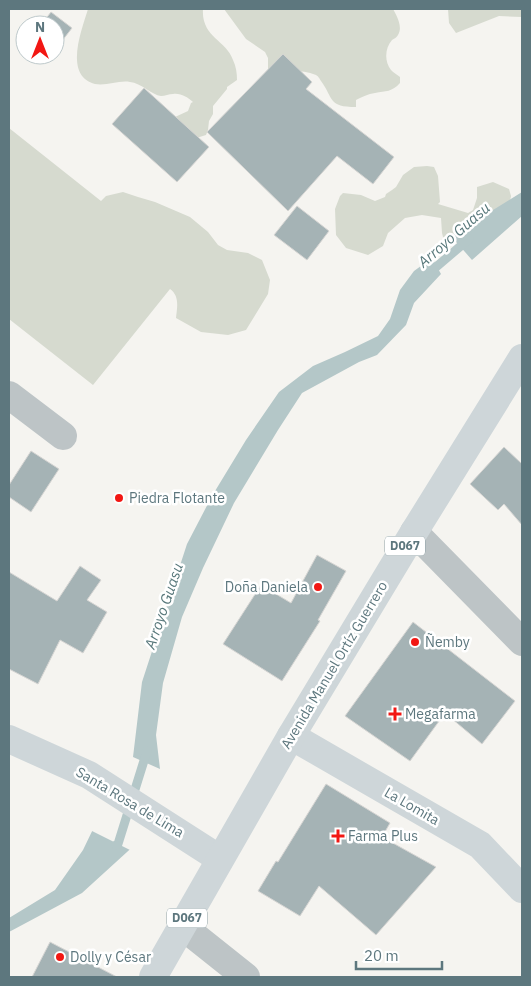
<svg xmlns="http://www.w3.org/2000/svg" width="531" height="986" font-family="'IBM Plex Sans',sans-serif">
  <style>
    .green { fill: #d6dacf }
    .water { fill: #b4c7c8 }
    .pier { fill: #f5f4f0 }
    .lines { fill: none; stroke-linecap: round; stroke-linejoin: round }
    .stream { stroke: #b4c7c8; stroke-width: 9 }
    .building { fill: #a5b3b5; stroke: #d6d5d3 }
    .street { stroke: #bdc4c6; stroke-width: 28 }
    .secondary { stroke: #ced6d9; stroke-width: 28 }
    .primary { stroke: #ced6d9; stroke-width: 28 }
    .poi-dot { fill: #f21713; stroke: #fff; stroke-width: 2 }
    .labels { text-anchor: middle; stroke-width: 5; stroke-linejoin: round; paint-order: stroke }
    .shield { fill: #fff; stroke: #8ea0a5; stroke-width: 1 }
    .shield-label { font-size: 12px; font-weight: bold; fill: #5d777e }
    .poi-label { font-size: 14px; fill: #5d777e; stroke: #fff; text-anchor: start }
    .street-label { font-size: 14px; fill: #5d777e; stroke: #fff }
    .water-label { font-size: 15px; font-style: italic; fill: #58787b; stroke: #fff }
  </style>
  <rect width="100%" height="100%" fill="#f5f4f0"/>
  <path class="green" d="M88,9H203C201,37 226,40 233,60C236,66 237,73 237,80L227,87V89L213,106V114L209,121L208,130L206,135L177,144L175,117L188,111L191,103L193,102C187,97 181,93 173,94C169,94 165,96 161,96C152,95 141,83 130,82C119,80 107,86 95,84C63,76 82,29 88,9Z
    M224,9H393C397,16 403,27 398,35C397,37 394,39 392,40C385,48 384,61 391,70C393,72 397,75 400,77V83C392,92 386,91 375,93C368,94 362,97 356,100V107C328,107 334,99 321,81C319,78 319,77 316,75C301,69 283,71 268,70V58L265,52L246,39Z
    M448,9H522V17L499,16L456,33L449,23Z
    M9,128L101,201L106,196L123,192L138,197L155,202L190,217L208,232L218,245L227,250L248,253L262,260L270,280L268,294L246,330L228,335L201,332L176,318C177,308 180,296 170,289L93,385L9,319Z
    M427,166L434,167L438,176L440,202L438,204L468,213L473,210L477,198V187L493,182L509,189L511,196L507,217L462,241L445,245L442,233L441,218L422,215L405,218L388,233L383,246L368,255L346,248L336,235L335,209L340,196L343,193L361,195L375,201L385,197L386,194L392,190L396,187L403,175L414,167Z"/>
  <path class="water" d="M522,192V216L472,260L451,236Z
    M432,258L441,274L414,303L406,325L377,355L359,362L302,393L278,430L234,503L203,568L182,617L163,683L156,735L160,769L133,757L142,682L187,544L212,496L246,440L279,392L313,366L345,352L378,336L390,319L400,290L414,271Z
    M96,823L138,842L82,893L9,932V918L55,890L83,850Z"/>
  <path class="pier" d="M95,821L139,840L140,843L132,851L90,830Z"/>
  <g class="lines">
    <path class="stream" d="M429,273L469,239
      M116,845L118,844L147,751"/>
  </g>
  <path class="building" d="M51,12L72,28L55,50V25H41Z
    M283,54L312,82L306,89L394,157L373,184L337,156L288,211L207,132Z
    M144,88L209,147L177,182L112,124Z
    M297,206L329,231L307,260L274,235Z
    M504,447L522,464V525L504,504L498,510L470,484Z
    M31,451L59,469L31,512L9,497V485Z
    M317,555L346,571L318,620L320,621L282,681L223,644L261,585L291,603Z
    M80,566L101,580L87,600L107,612L83,653L60,640L38,684L9,669V572L57,601Z
    M413,622L515,701L482,744L445,713L410,761L345,716Z
    M326,784L390,823L382,837L436,867L376,935L319,886L300,916L258,891L276,861L278,862Z
    M50,942L117,977H32Z"/>
  <g class="lines">
    <path class="street" d="M9,395L63,436
      M414,532L522,642
      M182,926L246,977"/>
    <path class="secondary" d="M291,736L480,845L522,889
      M9,739L89,775L220,859"/>
    <path class="primary" d="M153,977L291,736L414,532L522,358"/>
  </g>
  <g class="poi-dot">
    <circle cx="119" cy="498" r="5"/>
    <circle cx="318" cy="587" r="5"/>
    <circle cx="415" cy="642" r="5"/>
    <path d="M392.5 706.5h5v5h5v5h-5v5h-5v-5h-5v-5h5z"/>
    <path d="M335.5 828.5h5v5h5v5h-5v5h-5v-5h-5v-5h5z"/>
    <circle cx="60" cy="957" r="5"/>
  </g>
  <g class="labels">
    <g class="shield">
      <rect x="385" y="536.5" width="40" height="19" rx="4"/>
      <rect x="167" y="908.5" width="40" height="19" rx="4"/>
    </g>
    <g class="shield-label">
      <text x="405" y="550">D067</text>
      <text x="187" y="922">D067</text>
    </g>
    <g class="poi-label">
      <text x="129" y="503">Piedra Flotante</text>
      <text x="308" y="592" text-anchor="end">Doña Daniela</text>
      <text x="425" y="647">Ñemby</text>
      <text x="405" y="719">Megafarma</text>
      <text x="348" y="841">Farma Plus</text>
      <text x="70" y="962">Dolly y César</text>
    </g>
    <g class="street-label">
      <text transform="translate(334 665) rotate(-59)" y="5">Avenida Manuel Ortíz Guerrero</text>
      <text transform="translate(130 802) rotate(31)" y="5">Santa Rosa de Lima</text>
      <text transform="translate(412 806) rotate(30)" y="5">La Lomita</text>
    </g>
    <g class="water-label">
      <text transform="translate(454 235) rotate(-41)" y="5">Arroyo Guasu</text>
      <text transform="translate(164 606) rotate(-71)" y="5">Arroyo Guasu</text>
    </g>
  </g>
  <rect width="531" height="986" fill="none" stroke="#5d777e" stroke-width="20"/>
  <g transform="translate(40 40)"><circle r="24" fill="#ffffff" stroke="#bec9cb"/>
  <path d="M0-4L9 19L0 12L-9 19Z" fill="#f21713"/>
  <text y="-8" font-size="14" font-weight="bold" text-anchor="middle" fill="#5d777e">N</text>
  </g>
  <path d="M356 961v8h86v-8" fill="none" stroke="#5d777e" stroke-width="2.5"/>
  <text x="364" y="961" font-size="15" fill="#5d777e" stroke="#ffffff" stroke-width="4" paint-order="stroke">20 m</text>
</svg>
